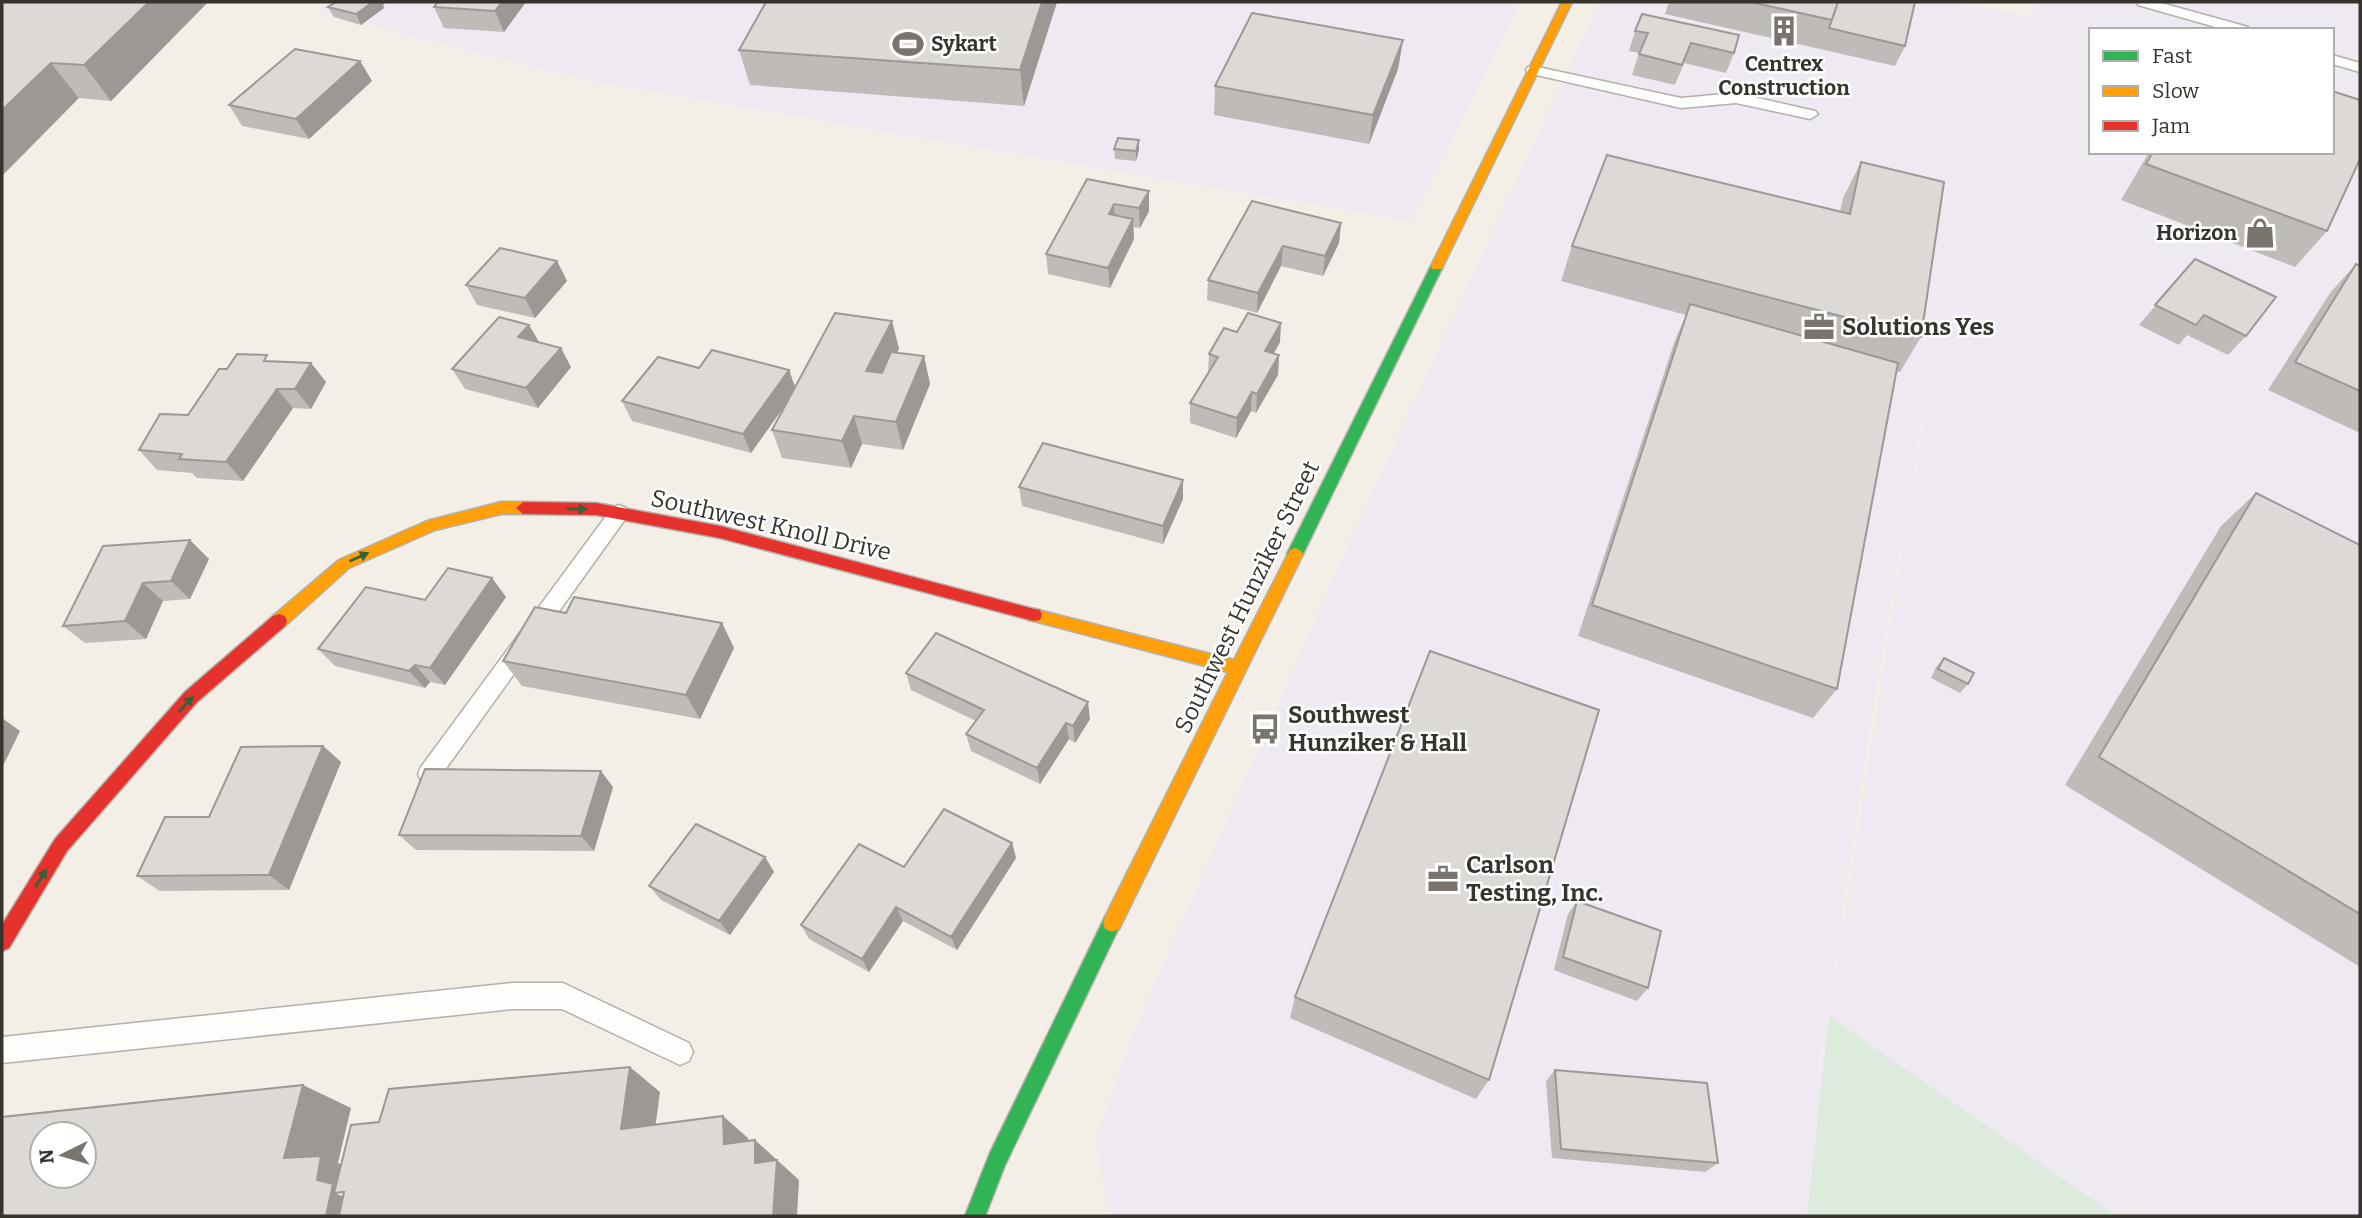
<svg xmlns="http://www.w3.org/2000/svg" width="2362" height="1218" font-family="Bitter,serif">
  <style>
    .industrial { fill: #efe9f1; fill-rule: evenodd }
    .green { fill: #dcebdb }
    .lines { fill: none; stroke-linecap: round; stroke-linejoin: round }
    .lane-casing { stroke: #b4b0a9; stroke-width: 3 }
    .fast-casing { stroke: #b4b0a9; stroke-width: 3 }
    .slow-casing { stroke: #b4b0a9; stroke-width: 3 }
    .jam-casing { stroke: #b4b0a9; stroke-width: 3 }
    .lane { fill: #fdfdfb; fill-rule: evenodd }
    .fast { fill: #30b455; fill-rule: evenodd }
    .slow { fill: #ff9f0a; fill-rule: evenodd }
    .jam { fill: #e5322d; fill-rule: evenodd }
    .wall { fill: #bebbb9 }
    .shaded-wall { fill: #9b9896 }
    .building { fill: #ddd9d7; stroke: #9b9896; stroke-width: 2; fill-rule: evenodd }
    .oneway { fill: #35613b }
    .labels { text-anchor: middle; stroke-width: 5; stroke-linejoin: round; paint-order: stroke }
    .far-poi-label { font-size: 21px; font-weight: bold; fill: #37342d; stroke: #fff; text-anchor: start }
    .poi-label { font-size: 24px; font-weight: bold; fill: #37342d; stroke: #fff; text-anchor: start }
    .street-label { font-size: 24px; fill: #37342d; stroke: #fff }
  </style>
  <rect width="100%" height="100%" fill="#f4efe6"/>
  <path class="industrial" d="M327,2H1521L1410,221L596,82L319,12Z
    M1599,2H1957L2034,18V5L2019,2H2360V1216H1108L1096,1138L1137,1025L1340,563ZM2091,30H2332V152H2091ZM1933,356L1804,1174L1866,751Z"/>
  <path class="green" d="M1829,1016L2116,1216H1807Z"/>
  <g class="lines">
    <g class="lane-casing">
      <path id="lane" d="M2136,2H2158L2248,27L2250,30H2226L2138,5Z
        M2332,55L2360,63V72L2332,64Z
        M1533,66L1681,98L1736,93L1815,111L1818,114L1810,119L1736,103L1681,108L1528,73L1526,70L1528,67Z
        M619,505L626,508L629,513L626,518L437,781L429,784L421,781L418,774L421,767L612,508Z
        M513,983H563L689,1043L693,1052L689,1061L680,1065L562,1009H513L2,1063V1037Z"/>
    </g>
    <g class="fast-casing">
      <path id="fast" d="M1437,262L1443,266L1303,554L1300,558H1290L1287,554L1431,266Z
        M1112,914L1119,917L1121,923L1005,1165L985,1216H965L990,1153L1105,917Z"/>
    </g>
    <g class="slow-casing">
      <path id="slow" d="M1562,2H1572L1443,266L1442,269H1432L1431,266Z
        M501,502H523L530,508L523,514H501L435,530L349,568L285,626H273L271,621L273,616L339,560L427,521Z
        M1295,548L1300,550L1303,554L1119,929L1112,932L1105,929L1103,923L1105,917L1228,672L1034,621L1028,620L1026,615L1028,610L1034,609L1234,660L1290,550Z"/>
    </g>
    <g class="jam-casing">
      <path id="jam" d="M523,502L596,503L720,526L1034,609L1040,610L1042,615L1040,620L1034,621L720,538L596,515L523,514L516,508Z
        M279,614L285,616L287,621L285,626L197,702L67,851L9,948L2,951V925L55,839L185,692L273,616Z"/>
    </g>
    <use href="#lane" class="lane"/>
    <use href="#fast" class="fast"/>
    <use href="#slow" class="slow"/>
    <use href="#jam" class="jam"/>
  </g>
  <path class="wall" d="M2,2H208L111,101L79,98Z
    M438,2H526L504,32L444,28L434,7Z
    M766,2H1057L1024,106L750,85L739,50Z
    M1669,2H1915L1905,46L1895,66L1665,14Z
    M383,5L384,8L361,25L334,17L328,7Z
    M1635,31L1734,53L1726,73L1684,63L1675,85L1632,75L1639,53L1629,51Z
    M1403,40L1398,69L1369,144L1214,115L1215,86Z
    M360,61L372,81L309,139L242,126L229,105Z
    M1139,140V150L1136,161L1115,159L1114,149Z
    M2149,152H2332L2327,231L2295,267L2121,200Z
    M1861,162L1921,337L1900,372L1896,371L1837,689L1813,718L1578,636L1675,340L1686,315L1561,281L1572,246L1840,212L1843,198Z
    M1087,179L1149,211L1140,228L1133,227L1134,239L1110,288L1048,274L1046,254Z
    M1252,201L1341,223L1339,243L1323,276L1281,266L1257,313L1207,300L1208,280Z
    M2195,259L2246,336L2228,355L2187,335L2179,345L2139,325Z
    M557,261L567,281L535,318L477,305L466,285Z
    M2356,264L2360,266V433L2268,390L2330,293Z
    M892,321L899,349L897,353L924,356L930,384L903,450L862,444L851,468L782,458L772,430L786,404L751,453L632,421L622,401L699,368L789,370L795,387Z
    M529,325L539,342L571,367L538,408L465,389L452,369Z
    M1237,332L1280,342L1274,353L1279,355L1278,375L1256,413L1251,411L1236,438L1190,423V403L1208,373L1209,354Z
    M271,361L311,363L326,382L311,409L293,408L243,481L197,478L192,473L157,470L139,450L188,415L227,369Z
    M1183,480V499L1163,544L1022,506L1019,487Z
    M2256,493L2360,545V967L2065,785L2221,526Z
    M103,546L209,559L190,599L163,601L146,639L85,643L63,626Z
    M492,578L506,597L445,685L430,682L425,688L335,666L318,649L425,600Z
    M566,613L722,623L734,648L700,719L522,686L503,661Z
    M1944,658L1968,684L1960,693L1931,678L1936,667Z
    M906,673L1090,719L1075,743L1069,739L1040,784L971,751L966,734L976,721L911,690Z
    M323,746L341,762L289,890L160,891L137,876L209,817Z
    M613,787L594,851L416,850L399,835Z
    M1012,843L1016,858L957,950L903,921L869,972L809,939L801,925L904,867Z
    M765,857L774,872L730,935L661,900L649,886Z
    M1577,901L1648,988L1637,1001L1554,970L1568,914Z
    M1295,997L1489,1080L1476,1099L1290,1018Z
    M1555,1070L1718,1163L1705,1172L1552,1158L1546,1081Z"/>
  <path class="shaded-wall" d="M149,2H208L111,101L84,65Z
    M373,2H387L383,5L384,8L361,25L356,14Z
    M502,2H526L504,32L495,11Z
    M1042,2H1057L1024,106L1020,70Z
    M1403,40L1398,69L1369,144L1373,115Z
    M360,61L372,81L309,139L296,119Z
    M51,63L79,98L2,176V110Z
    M1139,140V150L1136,161V151Z
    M1149,191V211L1140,228L1139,208Z
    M1114,204L1115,224L1109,214Z
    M1133,219L1134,239L1110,288L1108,268Z
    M1341,223L1339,243L1323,276L1325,256Z
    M1283,246L1281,266L1257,313L1258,293Z
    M557,261L567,281L535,318L525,298Z
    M892,321L899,349L874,399L866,371Z
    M1281,323L1280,342L1264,370L1265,351Z
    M529,325L540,344L518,337Z
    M561,348L571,367L538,408L526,388Z
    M1279,355L1278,375L1256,413L1257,394Z
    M924,356L930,384L903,450L896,422Z
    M311,363L326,382L311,409L295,389Z
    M789,370L796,390L751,453L743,434Z
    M277,389L293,408L243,481L226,462Z
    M1252,392L1251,411L1236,438L1237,418Z
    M854,416L862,444L851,468L842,441Z
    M1183,480V499L1163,544V526Z
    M190,540L209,559L190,599L171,581Z
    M492,578L506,597L445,685L430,668Z
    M143,583L163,601L146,639L125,621Z
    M722,623L734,648L700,719L686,695Z
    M415,665L430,682L425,688L409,671Z
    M1088,702L1090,719L1075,743L1073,726Z
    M2,718L20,731L2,768Z
    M1066,723L1069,739L1040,784L1037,768Z
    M323,746L341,762L289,890L269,875Z
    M601,771L613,787L594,851L581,836Z
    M1012,843L1016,858L957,950L951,937Z
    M765,857L774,872L730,935L719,921Z
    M896,907L903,921L869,972L862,959Z
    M630,1067L660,1092L652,1151L621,1129Z
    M303,1085L351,1108L338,1163L369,1176L344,1192L334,1193L379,1210L378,1216H326L317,1180L284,1158Z
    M723,1116L748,1138L749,1165L724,1144Z
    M755,1140L799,1180L797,1216H773L755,1163Z"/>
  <path class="building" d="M2,2H149L84,65L51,63L2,110Z
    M336,2H373L356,14L328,7Z
    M438,2H502L495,11L434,7Z
    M766,2H1042L1020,70L739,50Z
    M1750,2H1838L1832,20Z
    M1838,2H1915L1905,46L1829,28Z
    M1252,13L1403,40L1373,115L1215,86Z
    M1642,14L1739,35L1734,53L1691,43L1682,65L1639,54L1648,33L1635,31Z
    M295,49L360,61L296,119L229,105Z
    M2332,91L2360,100V159L2327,231L2146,164L2153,152H2332Z
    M1118,138L1139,140L1136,151L1114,149Z
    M1607,155L1850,214L1861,162L1944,182L1921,337L1572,246Z
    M1087,179L1149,191L1139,208L1114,204L1109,214L1133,219L1108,268L1046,254Z
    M1252,201L1341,223L1325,256L1283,246L1258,293L1208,280Z
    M500,248L557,261L525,298L466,285Z
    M2195,259L2276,297L2246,336L2204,315L2196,325L2155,305Z
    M2356,264L2360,266V391L2295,362Z
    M1690,304L1898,363L1837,689L1592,605Z
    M835,313L892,321L866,371L882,373L891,352L924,356L896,422L854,416L842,441L772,430Z
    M1248,313L1281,323L1265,351L1279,355L1257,394L1252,392L1237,418L1190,403L1218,357L1209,354L1224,328L1237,332Z
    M499,317L529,325L518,337L561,348L526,388L452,369Z
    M712,350L789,370L743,434L622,401L658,357L699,368Z
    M237,354L267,355L264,361L311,363L295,389H277L226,462L179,459L182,454L139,450L160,414L188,415L219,369H227Z
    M1043,443L1183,480L1163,526L1019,487Z
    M2256,493L2360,545V914L2099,757Z
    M190,540L171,581L143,583L125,621L63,626L103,546Z
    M448,568L492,578L430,668L415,665L409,671L318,649L366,587L425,600Z
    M574,597L722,623L686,695L503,661L535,607L566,613Z
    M936,633L1088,702L1073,726L1066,723L1037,768L966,734L984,710L906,673Z
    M1430,651L1599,710L1489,1080L1295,997Z
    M1944,658L1974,673L1968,684L1938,669Z
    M323,746L269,875L137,876L165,817H209L241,747Z
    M425,769L601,771L581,836L399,835Z
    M944,809L1012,843L951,937L896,907L862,959L801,925L859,844L904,867Z
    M696,824L765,857L719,921L649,886Z
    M1577,901L1661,931L1648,988L1563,957Z
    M630,1067L621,1129L723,1116L724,1144L755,1140V1163L777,1160L773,1216H339L344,1192L334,1193L351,1125L379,1122L389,1089Z
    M1555,1070L1707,1083L1718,1163L1561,1149Z
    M303,1085L284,1158L321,1156L317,1180L333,1184L326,1216H2V1117ZM42,1134H84V1176H42Z"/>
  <defs><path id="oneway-solid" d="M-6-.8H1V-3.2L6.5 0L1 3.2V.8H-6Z" transform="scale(1.75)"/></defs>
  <g class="oneway">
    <use href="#oneway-solid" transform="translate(577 509) rotate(1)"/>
    <use href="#oneway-solid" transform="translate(359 557) rotate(-24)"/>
    <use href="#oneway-solid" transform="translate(186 704) rotate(-47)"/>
    <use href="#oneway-solid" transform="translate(41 878) rotate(-59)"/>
  </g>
  <defs>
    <g id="building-bare" transform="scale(2.415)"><path d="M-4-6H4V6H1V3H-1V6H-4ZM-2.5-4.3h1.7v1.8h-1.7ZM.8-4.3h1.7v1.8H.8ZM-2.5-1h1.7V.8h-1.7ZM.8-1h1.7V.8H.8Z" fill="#79756e" stroke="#fff" stroke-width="2.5" paint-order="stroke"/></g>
    <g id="stadium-bare" transform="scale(2.415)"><path d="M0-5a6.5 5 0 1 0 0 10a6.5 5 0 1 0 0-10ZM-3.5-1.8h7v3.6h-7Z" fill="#79756e" stroke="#fff" stroke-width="2.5" paint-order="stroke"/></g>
    <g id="shop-bare" transform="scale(2.415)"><path d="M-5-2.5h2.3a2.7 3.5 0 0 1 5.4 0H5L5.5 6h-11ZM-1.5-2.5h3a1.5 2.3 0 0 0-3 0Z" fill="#79756e" stroke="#fff" stroke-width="2.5" paint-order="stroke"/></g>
    <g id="office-bare" transform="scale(2.415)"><path d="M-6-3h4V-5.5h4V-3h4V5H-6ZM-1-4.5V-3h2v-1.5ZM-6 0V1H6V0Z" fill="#79756e" stroke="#fff" stroke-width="2.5" paint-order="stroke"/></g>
    <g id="bus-bare" transform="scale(2.415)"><path d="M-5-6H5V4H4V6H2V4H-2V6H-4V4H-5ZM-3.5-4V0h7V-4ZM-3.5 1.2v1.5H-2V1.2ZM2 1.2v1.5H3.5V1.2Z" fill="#79756e" stroke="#fff" stroke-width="2.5" paint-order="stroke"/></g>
  </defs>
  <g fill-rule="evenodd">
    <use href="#building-bare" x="1784" y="31"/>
    <use href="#stadium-bare" x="908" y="44"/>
    <use href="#shop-bare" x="2260" y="233"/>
    <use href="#office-bare" x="1819" y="327"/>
    <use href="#bus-bare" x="1265" y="729"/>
    <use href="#office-bare" x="1443" y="879"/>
  </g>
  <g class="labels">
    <g class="far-poi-label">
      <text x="931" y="51">Sykart</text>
      <text x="1784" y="71" text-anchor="middle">Centrex<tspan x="1784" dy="24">Construction</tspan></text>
      <text x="2237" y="240" text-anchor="end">Horizon</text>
    </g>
    <g class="poi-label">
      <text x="1842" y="335">Solutions Yes</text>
      <text x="1288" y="723">Southwest<tspan x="1288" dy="28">Hunziker &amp; Hall</tspan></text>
      <text x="1466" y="873">Carlson<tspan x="1466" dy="28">Testing, Inc.</tspan></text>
    </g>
    <g class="street-label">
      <text transform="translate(771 525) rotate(13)" y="8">Southwest Knoll Drive</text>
      <text transform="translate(1247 597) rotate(-64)" y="8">Southwest Hunziker Street</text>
    </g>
  </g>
  <rect width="2362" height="1218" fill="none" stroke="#37342d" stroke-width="7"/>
  <rect x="2089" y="28" width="245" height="126" fill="#ffffff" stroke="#afaeab" stroke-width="2"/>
  <rect x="2103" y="51" width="35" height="10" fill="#30b455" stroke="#afaeab" stroke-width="2"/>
  <text x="2152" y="63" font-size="21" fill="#37342d">Fast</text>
  <rect x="2103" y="86" width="35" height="10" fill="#ff9f0a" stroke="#afaeab" stroke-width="2"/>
  <text x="2152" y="98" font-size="21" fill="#37342d">Slow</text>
  <rect x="2103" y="121" width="35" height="10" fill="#e5322d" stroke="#afaeab" stroke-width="2"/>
  <text x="2152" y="133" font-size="21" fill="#37342d">Jam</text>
  <g transform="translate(63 1155) rotate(265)"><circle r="33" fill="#ffffff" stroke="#afaeab" stroke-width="2"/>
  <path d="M0-5L12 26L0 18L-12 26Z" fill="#79756e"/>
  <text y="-10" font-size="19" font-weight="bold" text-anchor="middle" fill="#37342d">N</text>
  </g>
</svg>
